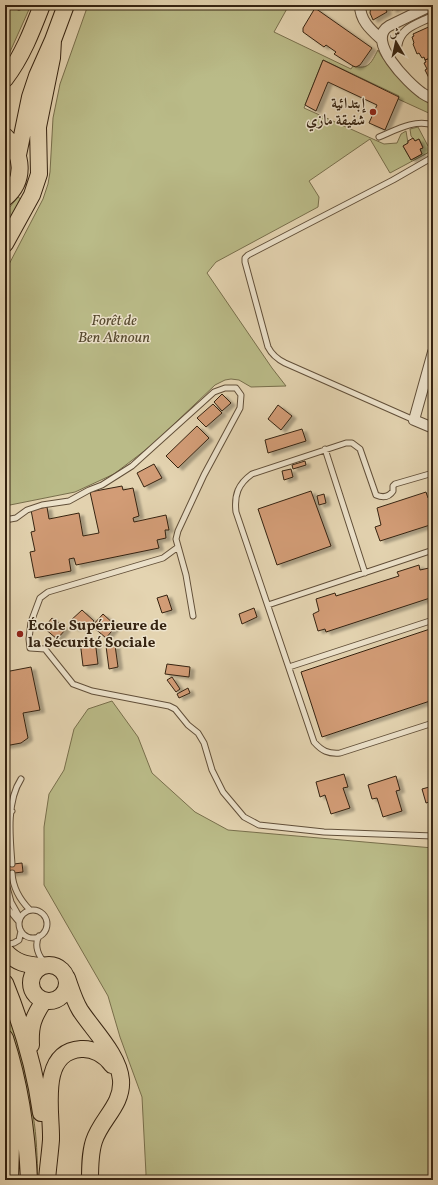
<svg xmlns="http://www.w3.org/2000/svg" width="438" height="1185" font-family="Vollkorn,Amiri,serif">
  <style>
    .green { fill: #babb88; stroke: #786f4c }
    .building { fill: #d29c76; stroke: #352311; filter: url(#shadow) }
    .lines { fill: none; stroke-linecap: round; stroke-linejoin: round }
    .service-casing { stroke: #614f39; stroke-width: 7 }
    .pedestrian-casing { stroke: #614f39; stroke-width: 9 }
    .minor-casing { stroke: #614f39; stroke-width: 12 }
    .trunk-casing { stroke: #352311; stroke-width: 18 }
    .service { stroke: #ede3cc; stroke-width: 5 }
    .pedestrian { stroke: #ede3cc; stroke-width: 7 }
    .minor { stroke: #ede3cc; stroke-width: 10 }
    .trunk { stroke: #e4d4b1; stroke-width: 16 }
    .poi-dot { fill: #8f2418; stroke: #ede3cc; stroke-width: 1.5 }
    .labels { text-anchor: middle; stroke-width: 3; stroke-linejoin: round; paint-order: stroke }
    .poi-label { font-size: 15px; font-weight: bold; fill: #352311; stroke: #ede3cc; text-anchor: end }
    .park-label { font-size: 15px; font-style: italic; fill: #56492f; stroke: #ede3cc }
  </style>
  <defs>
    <filter id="shadow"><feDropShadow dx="4.5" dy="2.5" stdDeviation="1" flood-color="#0004"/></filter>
  </defs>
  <rect width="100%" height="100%" fill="#e4d4b1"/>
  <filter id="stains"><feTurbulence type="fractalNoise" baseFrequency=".005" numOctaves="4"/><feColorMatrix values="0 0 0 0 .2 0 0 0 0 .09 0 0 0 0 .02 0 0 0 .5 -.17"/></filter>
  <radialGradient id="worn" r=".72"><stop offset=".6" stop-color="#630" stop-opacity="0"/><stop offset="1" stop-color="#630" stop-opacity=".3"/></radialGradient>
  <path class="green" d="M5,5H31L5,63Z
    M88,5H289L274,32L351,69L353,66C369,70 371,63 378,50C386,68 416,92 433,103V115L398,99L399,96L323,60L304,108L384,144L397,143L401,134L406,131L408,143L403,146L411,160L422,154L420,149L423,147L419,139L415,141L411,136L410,129L418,127L428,146L433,144V150L390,173L370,139L309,181L319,197L318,207L216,262L207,273L272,368L286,386L251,387L239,380L231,379L225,380L215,385L152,445L114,474L75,492L5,506V272L43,199L48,184L50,172L53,118L60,84Z
    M5,153C9,163 9,171 5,180Z
    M18,197L22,200L5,228V213Z
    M112,701L138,737L152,773L195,812L228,830L433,848V1180H145L146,1174L142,1097L120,1037L108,996L44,885V827L49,794L64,770L74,729L88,709Z
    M5,1005C18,1040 28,1078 33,1115C37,1137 37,1158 38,1180H35L10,1033L5,1018Z"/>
  <path class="building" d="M371,5H397L398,7L392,10L391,5L385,8L387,12L373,20L370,13Z
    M315,8L372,48L360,65L356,67L353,66L334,54L336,52L326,45L324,47L303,32V28Z
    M433,25V57L425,60L424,57L422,58L419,53L417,54L413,44L414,43L412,37L414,36L413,34Z
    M433,57V83L431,79L430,80L425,70L427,69L424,63L426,62L425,60Z
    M323,60L399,97L385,130L369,123L377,105L328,82L316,111L305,105Z
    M413,138L415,141L419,139L423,148L420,149L422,154L411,160L403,146L408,143V141Z
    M222,394L231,403L222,411L214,402Z
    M213,404L222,413L206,427L197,418Z
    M278,405L292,416L281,430L268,419Z
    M197,426L209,438L178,468L166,456Z
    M302,429L306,441L268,453L265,440Z
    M305,461L306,465L293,469L292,465Z
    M154,464L162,478L144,487L137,473Z
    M291,469L293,477L284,480L282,471Z
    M122,486L123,490L133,488L139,516L133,518L134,522L166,515L169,530H165L166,538L157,540L159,548L76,565L74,558L69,559L71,571L35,578L30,552L35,551L31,532L35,531L31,510L47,507L49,519L79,513L83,536L99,533L90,492Z
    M311,491L331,546L277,565L258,509Z
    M426,492L428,498L433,496V534L430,525L380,541L375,527L381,525L377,508Z
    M324,494L326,503L319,505L317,496Z
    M419,565L420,570L429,568L432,574H433V597L326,632L325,629L318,631L313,614L319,611L316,599L335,593L336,596L399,576L397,572Z
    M167,595L172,610L162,613L157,598Z
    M254,608L257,617L242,624L239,614Z
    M82,610L94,621L84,631L79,625L75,629L69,622Z
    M103,614L116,626L106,638L92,626Z
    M52,618L66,629L57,639L44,628Z
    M433,628V700L322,737L301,672Z
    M95,640L98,664L83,666L80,641Z
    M115,645L118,667L109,669L106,646Z
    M167,664L190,667L189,677L165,674Z
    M31,667L40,710L23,713L28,738L21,743L5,746V672Z
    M172,677L180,689L176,692L167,680Z
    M188,688L190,693L179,698L177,694Z
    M344,774L348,787L343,788L350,808L331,814L325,795L320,797L316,782Z
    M396,776L400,790L396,791L402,811L383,817L377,798L372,799L368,785Z
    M433,786V806L432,801L426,803L422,789Z
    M22,863L23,872L5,874V865Z"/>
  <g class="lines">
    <g class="service-casing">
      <path id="service" d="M19,7L20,5
        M379,137C396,130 414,119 433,125
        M414,420L285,363C277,359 272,355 268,347L245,262V258L248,255L393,180L433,157
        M325,449L365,573
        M433,473L395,484L393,486V491C389,497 383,498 376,495L360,449L352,443H346L252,474C238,484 234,495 236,512L314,742C322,751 328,754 340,753L433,723
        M5,520L16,518L27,510L42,505L69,501L89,490L102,485L132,466L214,392L225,388H236L241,395L240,408L204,475L178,531L176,539L186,575L193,616
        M178,547L163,558L48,592L40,598L31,622L29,639L30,648L45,649L73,684L92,691L169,706L175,709L188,725L198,733L204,743L212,770L223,792L244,817L259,825L324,832L433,836
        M268,605L433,550
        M289,667L433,620
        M5,813L12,811
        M12,864C10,838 6,802 21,779
        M12,873C13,888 20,900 30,910
        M5,880L11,902L20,918
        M5,905L19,922
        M19 924a14 14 0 1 1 28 0a14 14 0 1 1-28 0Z
        M39,936C34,945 38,957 46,963
        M5,945L14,943L19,940L21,931"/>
    </g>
    <g class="pedestrian-casing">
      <path id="pedestrian" d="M398,45C401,27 418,24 433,16"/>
    </g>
    <g class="minor-casing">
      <path id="minor" d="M360,5C360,21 371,30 382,40
        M432,5L389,26C365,40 408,83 422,93C425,95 429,97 433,99
        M433,352L414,420L433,428"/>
    </g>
    <g class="trunk-casing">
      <path id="trunk" d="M5,79C22,57 32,31 42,5
        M5,136C23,154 26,180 5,198
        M18,155L30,97L37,76L53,40L66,5
        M5,244L32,195L39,174L38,127L52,58L53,40
        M5,951C16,963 26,965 42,966
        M31 983a18 18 0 1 1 36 0a18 18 0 1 1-36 0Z
        M67,978C71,989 74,1000 80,1010C93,1030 119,1055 121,1080C123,1105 101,1119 94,1141C90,1153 90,1167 90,1180
        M5,983C22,1025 35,1068 41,1113
        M5,1038C20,1084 27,1132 29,1180
        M31,1045C30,1026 33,1017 44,1001
        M5,1092L11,1146L10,1180
        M47,1180C48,1167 50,1153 51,1140C52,1113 38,1052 81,1049C93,1048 105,1055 112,1065"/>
    </g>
    <use href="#service" class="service"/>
    <use href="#pedestrian" class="pedestrian"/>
    <use href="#minor" class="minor"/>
    <use href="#trunk" class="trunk"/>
  </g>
  <g class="poi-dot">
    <circle cx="373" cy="112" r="4"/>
    <circle cx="20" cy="634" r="4"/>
  </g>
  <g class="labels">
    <g class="poi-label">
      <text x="365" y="108">إبتدائية<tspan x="365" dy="17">شفيقة مازي</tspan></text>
      <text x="28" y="630" text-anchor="start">École Supérieure de<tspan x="28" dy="17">la Sécurité Sociale</tspan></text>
    </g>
    <g class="park-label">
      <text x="114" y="325">Forêt de<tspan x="114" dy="17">Ben Aknoun</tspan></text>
    </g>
  </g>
  <rect width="438" height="1185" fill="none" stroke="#e4d4b1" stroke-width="20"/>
  <rect x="6" y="6" width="426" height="1173" fill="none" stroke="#352311" stroke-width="2"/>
  <rect x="10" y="10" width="418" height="1165" fill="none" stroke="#352311"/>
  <g transform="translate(396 42) rotate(351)" stroke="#ede3cc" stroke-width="3" paint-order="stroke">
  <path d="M0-3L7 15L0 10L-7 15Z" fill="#352311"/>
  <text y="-6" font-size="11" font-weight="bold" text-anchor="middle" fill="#352311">ش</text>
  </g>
  <rect width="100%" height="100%" filter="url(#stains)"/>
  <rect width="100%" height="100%" fill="url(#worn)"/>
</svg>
